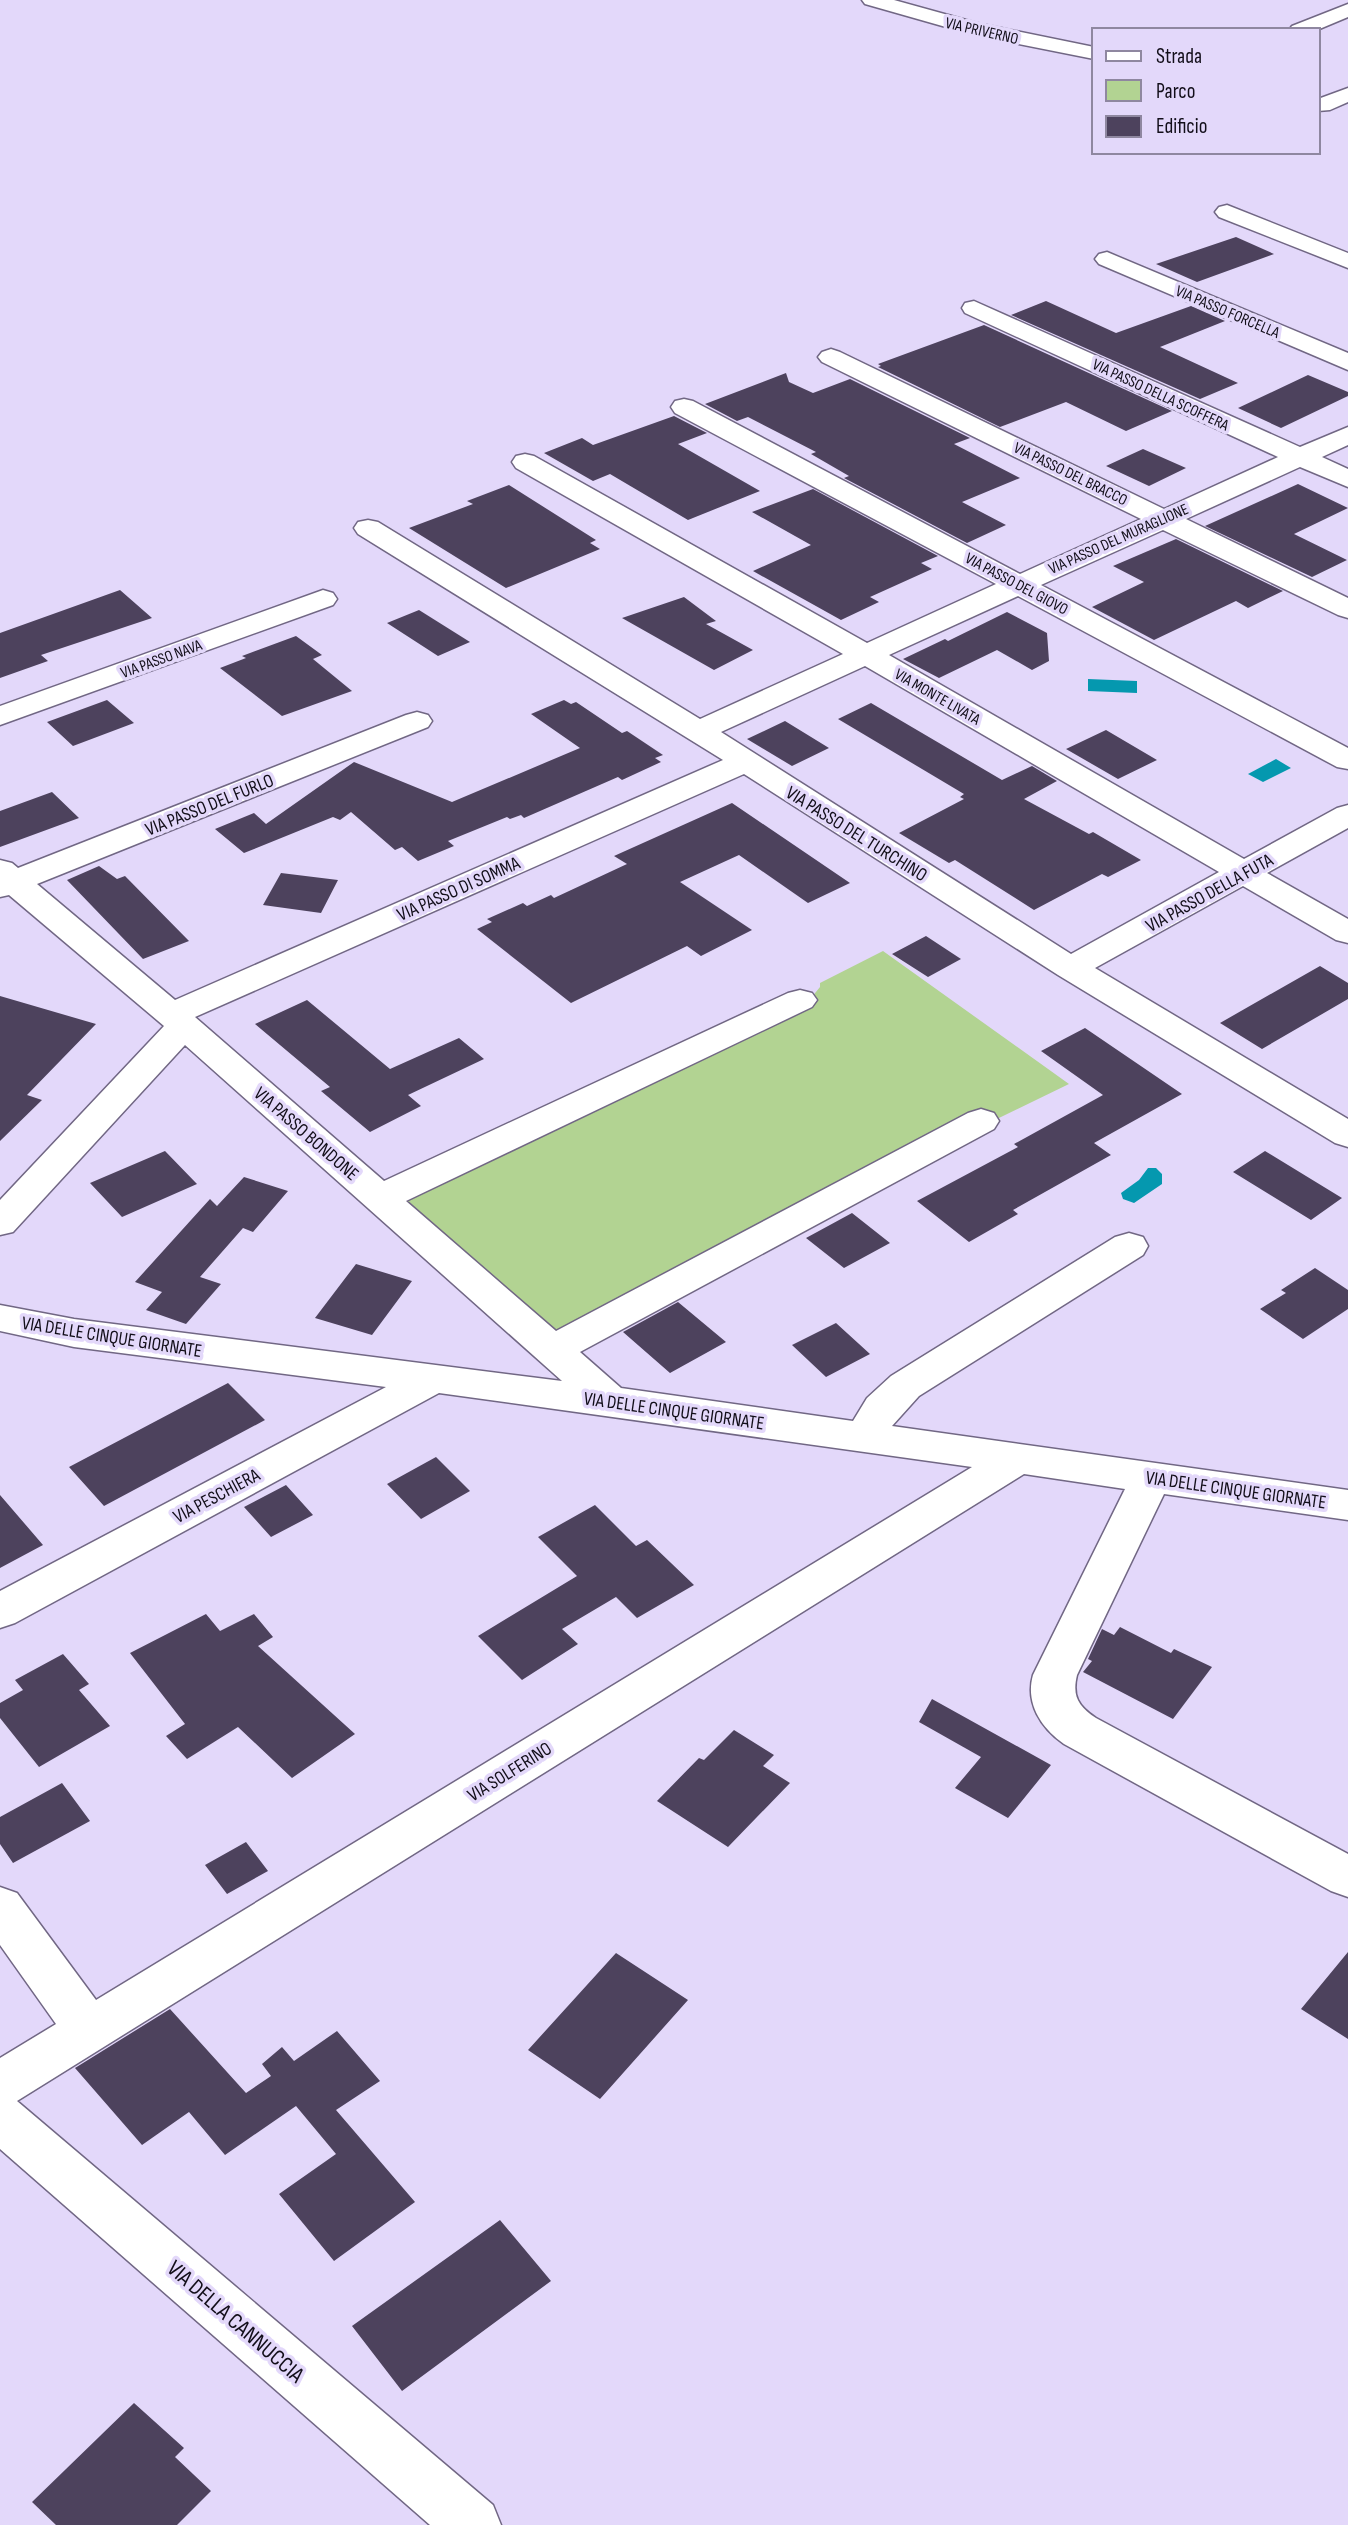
<svg xmlns="http://www.w3.org/2000/svg" width="1348" height="2525" font-family="'Sofia Sans Condensed',sans-serif">
  <style>
    .green { fill: #b2d392 }
    .water { fill: #0598af }
    .building { fill: #4d425d }
    .lines { fill: none; stroke-linecap: round; stroke-linejoin: round }
    .minor-casing { stroke: #716784; stroke-width: 3 }
    .minor { fill: #fff; fill-rule: evenodd }
    .labels { text-anchor: middle; stroke-width: 7; stroke-linejoin: round; paint-order: stroke }
    .far-street-label { font-size: 16px; fill: #120e19; stroke: #e3d8fa }
    .street-label { font-size: 19px; fill: #120e19; stroke: #e3d8fa }
    .near-street-label { font-size: 23px; fill: #120e19; stroke: #e3d8fa }
  </style>
  <rect width="100%" height="100%" fill="#e3d8fa"/>
  <path class="green" d="M883,951L1069,1084L549,1336L395,1194L811,998L820,987V983Z"/>
  <path class="water" d="M1088,679L1137,681V693L1088,691Z
    M1276,759L1291,768L1263,782L1248,774Z
    M1148,1168H1156L1162,1174V1184L1134,1203L1123,1199L1121,1193L1139,1180Z"/>
  <path class="building" d="M1236,237L1274,254L1197,282L1156,264Z
    M1046,301L1116,333L1191,306L1225,321L1160,347L1238,383L1200,399L1011,315Z
    M984,325L1172,411L1126,431L1066,402L1000,427L878,367L881,366L878,364Z
    M786,373L789,382L813,393L850,379L970,438L954,444L1020,478L962,502L1006,525L967,543L844,478L849,476L811,454L816,452L748,417L737,421L705,404Z
    M1308,375L1348,392V396L1281,428L1238,408Z
    M674,416L707,433L678,444L760,491L688,520L610,474L593,481L544,453L582,438L593,445Z
    M1143,449L1186,468L1149,486L1106,466Z
    M1298,484L1348,508L1294,534L1347,560L1312,577L1205,526Z
    M509,485L596,540L590,543L600,549L506,588L409,528L473,504L467,501Z
    M813,489L938,556L921,563L932,569L870,597L879,602L841,620L753,571L811,545L752,512Z
    M1176,539L1283,591L1248,608L1236,601L1154,640L1092,607L1144,582L1113,566Z
    M120,590L152,618L41,655L48,661L0,678V633Z
    M684,597L716,621L706,624L753,650L714,670L622,618Z
    M419,610L470,642L438,656L387,623Z
    M1007,612L1047,633L1049,661L1032,670L997,650L939,678L903,659L945,639L948,641Z
    M296,636L322,655L313,659L352,691L282,716L220,668L246,658L242,656Z
    M107,700L134,723L73,746L47,722Z
    M564,700L571,704L576,702L622,733L627,731L663,755L655,758L661,762L622,780L618,777L524,818L521,815L510,819L507,817L448,841L454,846L418,861L402,847L395,850L351,812L340,820L333,817L244,853L215,829L254,813L266,824L354,762L452,802L580,748L531,714Z
    M871,703L1002,780L1032,766L1057,781L1024,799L1089,834L1093,832L1141,860L1108,877L1102,874L1034,910L955,860L949,863L899,833L964,799L960,797L964,794L838,719Z
    M785,721L829,748L792,766L747,739Z
    M1106,730L1157,760L1118,779L1066,749Z
    M52,792L79,818L0,847V811Z
    M732,803L850,883L808,903L739,855L680,882L752,930L701,956L687,946L571,1003L477,929L492,922L487,919L523,903L527,906L551,895L554,898L627,864L614,856Z
    M99,866L117,879L125,876L189,941L143,959L67,880Z
    M281,873L338,880L321,913L263,905Z
    M926,936L961,959L928,977L892,954Z
    M1320,966L1348,983V999L1262,1049L1220,1023Z
    M0,996L96,1024L27,1095L42,1100L0,1141Z
    M307,1000L390,1069L459,1038L484,1059L408,1095L421,1106L370,1132L321,1091L330,1087L255,1024Z
    M1085,1028L1182,1094L1094,1143L1111,1155L1013,1210L1018,1214L969,1242L917,1201L1018,1147L1014,1144L1103,1095L1041,1051Z
    M165,1151L197,1184L122,1217L90,1183Z
    M1265,1151L1342,1198L1311,1220L1233,1172Z
    M244,1177L288,1191L253,1232L243,1228L200,1277L221,1284L186,1324L146,1310L162,1292L135,1282L210,1199L217,1206Z
    M852,1213L890,1243L844,1268L806,1238Z
    M356,1264L412,1281L372,1335L315,1318Z
    M1315,1268L1348,1290V1309L1303,1339L1260,1309L1286,1293L1281,1290Z
    M678,1302L726,1342L670,1373L623,1332Z
    M836,1323L870,1354L826,1377L792,1345Z
    M228,1383L265,1420L104,1506L69,1467Z
    M436,1457L470,1491L421,1519L387,1484Z
    M286,1485L313,1515L271,1537L244,1507Z
    M0,1495L43,1545L0,1568Z
    M595,1505L636,1546L647,1540L694,1585L637,1618L616,1597L562,1629L578,1644L522,1680L478,1636L577,1576L538,1537Z
    M206,1614L220,1631L254,1614L273,1637L258,1646L355,1734L292,1778L238,1727L187,1759L166,1736L185,1724L130,1653Z
    M1120,1627L1171,1653L1174,1649L1212,1667L1173,1719L1083,1672L1092,1661L1088,1659L1102,1629L1114,1635Z
    M63,1654L89,1684L79,1690L110,1726L39,1767L0,1718V1703L23,1690L15,1680Z
    M932,1699L1051,1765L1008,1818L955,1788L981,1757L919,1722Z
    M734,1730L774,1755L763,1766L790,1783L728,1847L657,1801L699,1758L704,1760Z
    M62,1783L90,1821L13,1863L0,1844V1817Z
    M246,1842L268,1871L227,1894L205,1865Z
    M1348,1952V2039L1301,2009Z
    M616,1953L688,2000L600,2099L528,2050Z
    M170,2009L246,2093L271,2076L262,2064L282,2047L294,2061L337,2031L380,2081L336,2110L415,2202L334,2261L279,2194L336,2154L296,2106L225,2155L189,2112L142,2145L75,2068Z
    M500,2220L551,2281L402,2391L352,2326Z
    M134,2403L184,2448L175,2457L211,2491L177,2525H56L32,2502Z"/>
  <g class="lines">
    <g class="minor-casing">
      <path id="minor" d="M862,0H894L977,23L1094,47V59L974,35L865,4Z
        M1348,4V17L1317,30H1289L1292,26Z
        M1348,88V102L1330,110L1318,111V99Z
        M1227,205L1348,253V268L1219,217L1215,212L1219,207Z
        M1107,252L1348,353V370L1099,264L1095,259L1099,254Z
        M974,301L1300,447L1348,427V445L1322,457L1348,469V487L1300,467L1186,519L1348,598V618L1338,615L1163,530L1041,585L1348,748V769L1337,767L1018,596L889,655L1244,859L1337,808L1348,805V828L1267,873L1348,919V943L1336,940L1243,886L1095,968L1348,1119V1147L1335,1143L1058,975L744,774L195,1017L384,1181L788,993L800,990L812,993L817,1000L812,1007L406,1201L556,1331L968,1113L981,1109L994,1113L999,1121L994,1129L580,1352L621,1388L853,1421L867,1398L891,1376L1115,1237L1129,1233L1143,1237L1148,1246L1143,1255L919,1396L892,1426L1348,1490V1520L1164,1494L1077,1675C1072,1696 1078,1706 1096,1718L1348,1854V1897L1331,1891L1064,1744C1041,1728 1025,1703 1033,1675L1125,1489L1024,1474L17,2101L493,2505L501,2525H430L0,2149V2058L56,2024L0,1945V1887L17,1893L96,2000L972,1467L439,1393L15,1623L0,1628V1591L386,1387L74,1347L0,1331V1305L74,1319L562,1381L185,1045L13,1232L0,1235V1200L164,1026L9,895L0,897V860L12,863L18,868L406,715L417,712L428,715L432,721L428,727L37,884L175,1000L723,760L358,534L354,528L358,522L368,520L378,522L700,719L843,654L516,468L512,462L516,456L525,454L534,456L867,643L996,584L675,413L671,407L675,401L684,399L693,401L1020,574L1141,519L822,362L818,357L822,352L831,349L840,352L1164,509L1278,457L965,313L962,308L965,303ZM865,666L1219,872L1071,954L721,732Z
        M323,590L333,593L337,599L333,605L0,725V706Z"/>
    </g>
    <use href="#minor" class="minor"/>
  </g>
  <g class="labels">
    <g class="far-street-label">
      <text transform="translate(982 30) rotate(13)" y="6">VIA PRIVERNO</text>
      <text transform="translate(1228 311) rotate(23)" y="6">VIA PASSO FORCELLA</text>
      <text transform="translate(1161 394) rotate(25)" y="6">VIA PASSO DELLA SCOFFERA</text>
      <text transform="translate(1071 473) rotate(26)" y="6">VIA PASSO DEL BRACCO</text>
      <text transform="translate(1118 538) rotate(-24)" y="6">VIA PASSO DEL MURAGLIONE</text>
      <text transform="translate(1017 583) rotate(28)" y="6">VIA PASSO DEL GIOVO</text>
      <text transform="translate(161 658) rotate(-20)" y="6">VIA PASSO NAVA</text>
      <text transform="translate(938 696) rotate(30)" y="6">VIA MONTE LIVATA</text>
    </g>
    <g class="street-label">
      <text transform="translate(209 804) rotate(-22)" y="7">VIA PASSO DEL FURLO</text>
      <text transform="translate(857 833) rotate(32)" y="7">VIA PASSO DEL TURCHINO</text>
      <text transform="translate(458 888) rotate(-24)" y="7">VIA PASSO DI SOMMA</text>
      <text transform="translate(1209 892) rotate(-29)" y="7">VIA PASSO DELLA FUTA</text>
      <text transform="translate(307 1133) rotate(41)" y="7">VIA PASSO BONDONE</text>
      <text transform="translate(112 1336) rotate(9)" y="7">VIA DELLE CINQUE GIORNATE</text>
      <text transform="translate(674 1410) rotate(8)" y="7">VIA DELLE CINQUE GIORNATE</text>
      <text transform="translate(1236 1489) rotate(8)" y="7">VIA DELLE CINQUE GIORNATE</text>
      <text transform="translate(216 1495) rotate(-28)" y="7">VIA PESCHIERA</text>
      <text transform="translate(509 1771) rotate(-32)" y="7">VIA SOLFERINO</text>
    </g>
    <g class="near-street-label">
      <text transform="translate(236 2321) rotate(41)" y="8">VIA DELLA CANNUCCIA</text>
    </g>
  </g>
  <rect x="1092" y="28" width="228" height="126" fill="#e3d8fa" stroke="#8f87a0" stroke-width="2"/>
  <rect x="1106" y="51" width="35" height="10" fill="#ffffff" stroke="#8f87a0" stroke-width="2"/>
  <text x="1156" y="63" font-size="21" fill="#120e19">Strada</text>
  <rect x="1106" y="80" width="35" height="21" fill="#b2d392" stroke="#8f87a0" stroke-width="2"/>
  <text x="1156" y="98" font-size="21" fill="#120e19">Parco</text>
  <rect x="1106" y="116" width="35" height="21" fill="#4d425d" stroke="#8f87a0" stroke-width="2"/>
  <text x="1156" y="133" font-size="21" fill="#120e19">Edificio</text>
</svg>
